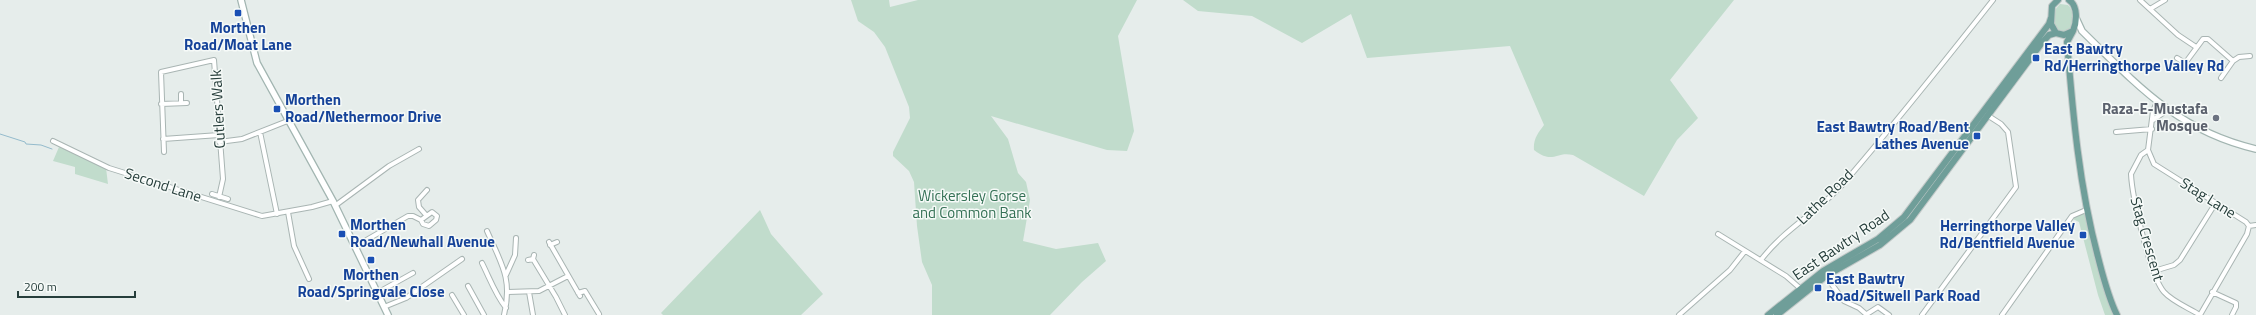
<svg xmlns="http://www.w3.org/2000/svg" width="2256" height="315" font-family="'Titillium Web',sans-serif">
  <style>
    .green { fill: #c1dccc }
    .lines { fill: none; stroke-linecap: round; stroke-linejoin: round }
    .stream { stroke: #94bbcc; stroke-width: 1 }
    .minor-casing { stroke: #a9b5b3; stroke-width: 6 }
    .secondary-casing { stroke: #a2b5b1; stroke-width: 8 }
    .primary-casing { stroke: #c2c9c8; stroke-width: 8 }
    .minor { stroke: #fff; stroke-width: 4 }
    .secondary { stroke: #fff; stroke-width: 5.5 }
    .primary { stroke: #6f9e99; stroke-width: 6 }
    .transit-dot { fill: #1a4fb4; stroke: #f6faf8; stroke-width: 1.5 }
    .worship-dot { fill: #6b7280; stroke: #f6faf8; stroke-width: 1.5 }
    .labels { text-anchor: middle; stroke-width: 3; stroke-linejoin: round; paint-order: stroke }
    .transit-label { font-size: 15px; font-weight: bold; fill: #164399; stroke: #f6faf8; text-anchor: start }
    .street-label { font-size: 15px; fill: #263e3b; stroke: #f6faf8 }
    .worship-label { font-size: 15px; font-weight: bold; fill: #5b616d; stroke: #f6faf8; text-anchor: end }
    .park-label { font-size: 15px; fill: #347155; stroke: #f6faf8 }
  </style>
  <rect width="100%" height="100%" fill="#e6edeb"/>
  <path class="green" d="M851,0H889L890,7L918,0H1137L1118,36L1134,131L1127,151L1107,150L991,116L1008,139L1018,173L1026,182L1030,200L1023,241L1056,249L1098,243L1106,261L1082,282L1050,315H932V285L922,262L917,226L914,182L909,171L893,156V152L910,118L909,107L885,47L874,32L858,21Z
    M1183,0H1734L1670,80L1698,118L1677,140L1644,196L1573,155C1555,151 1554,165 1534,150C1533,139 1538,133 1544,125L1510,46L1367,58L1351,14L1302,43L1252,16L1198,11Z
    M2060,4L2068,5C2075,11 2074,25 2068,33L2058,32L2054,27V11Z
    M59,147L106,168L108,184L75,174V167L53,161Z
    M760,210L771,234L823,294L801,315H663L661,313Z
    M2083,213L2085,215L2114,315H2105L2098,295L2079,222L2073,219L2076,215Z"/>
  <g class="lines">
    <path class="stream" d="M0,134L25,142L26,144L41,145L52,149"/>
    <g class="minor-casing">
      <path id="minor" d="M2140,0L2178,35L2196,47
        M2150,9L2165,0
        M2177,58L2195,69
        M2233,61L2239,57L2250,56
        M2186,62L2203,39H2208L2233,61L2221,78
        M181,94V103
        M2157,102L2153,111L2148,150L2154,164L2246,222L2249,226L2247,234L2200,315
        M161,104L187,103
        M2153,120L2163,113
        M260,132L277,214
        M2116,132L2152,129
        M163,139L219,135
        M53,141L109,168L262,216L312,207L333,201
        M219,142L242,139L290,120
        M2148,150L2141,155L2131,174C2132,196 2150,276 2164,292C2173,302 2189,308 2200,315
        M164,152L161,72L214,60L223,179L219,197
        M212,194L228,199
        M336,205L389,166L419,149
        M288,212L294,246L309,279
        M426,215L419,207L418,200L427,190
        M2249,226L2256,225
        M487,231C501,263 513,279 504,315
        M1718,234L1786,276L1802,290
        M549,242L580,296
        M550,245L557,242
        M356,246L408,216H413L421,220L432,212L437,216L436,220L429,226L423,224L421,220
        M533,259L556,297L565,315
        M528,260L533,259L534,255
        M1761,260C1783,230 1818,212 1843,184C1895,124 1944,62 1993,0
        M482,263C490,279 495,294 506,308
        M2154,271L2174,265L2180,260L2215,204
        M506,275L515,255L516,238
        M1825,275L1844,301L1859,308L1867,315
        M468,286L484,315
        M508,292L539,291L568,276
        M529,292L533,315
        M2212,292L2236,303V307L2232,315
        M377,293L413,273
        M578,293L585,291L599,314
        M452,295L464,315
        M384,307L406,298L462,259
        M1867,314L1878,307L1889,315
        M1679,315L1730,270L1745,251
        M1922,315L2016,187L2008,132L2001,124L1987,115
        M2002,315L2072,216L2086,210"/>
    </g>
    <g class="secondary-casing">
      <path id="secondary" d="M241,0L257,63L333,201L388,315
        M2076,18L2082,31C2137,85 2178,131 2256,149"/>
    </g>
    <g class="primary-casing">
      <path id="primary" d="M2058,0L2052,6L2051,24L2056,33L2064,35L2073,31C2077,22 2078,6 2069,0
        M2073,31L2067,42C2073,115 2079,186 2098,257C2103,276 2108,297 2117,315
        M1768,315L1823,271L1878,239L1904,217L2049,24L2051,18
        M1777,315L1826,276L1880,245L1910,220L2041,44L2049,35L2056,33"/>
    </g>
    <use href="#minor" class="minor"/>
    <use href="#secondary" class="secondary"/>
    <use href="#primary" class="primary"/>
  </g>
  <g class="transit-dot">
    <rect x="234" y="9" width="8" height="8" rx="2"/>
    <rect x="2032" y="54" width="8" height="8" rx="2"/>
    <rect x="273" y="105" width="8" height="8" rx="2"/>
    <rect x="1973" y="132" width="8" height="8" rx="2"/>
    <rect x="338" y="230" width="8" height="8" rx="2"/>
    <rect x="2079" y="231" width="8" height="8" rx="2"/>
    <rect x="367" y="256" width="8" height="8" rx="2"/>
    <rect x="1814" y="284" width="8" height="8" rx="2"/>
  </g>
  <circle class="worship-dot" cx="2216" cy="118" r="4"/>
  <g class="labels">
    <g class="transit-label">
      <text x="238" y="33" text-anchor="middle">Morthen<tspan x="238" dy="17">Road/Moat Lane</tspan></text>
      <text x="2044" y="54">East Bawtry<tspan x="2044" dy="17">Rd/Herringthorpe Valley Rd</tspan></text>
      <text x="285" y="105">Morthen<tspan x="285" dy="17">Road/Nethermoor Drive</tspan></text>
      <text x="1969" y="132" text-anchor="end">East Bawtry Road/Bent<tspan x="1969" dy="17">Lathes Avenue</tspan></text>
      <text x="350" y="230">Morthen<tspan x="350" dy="17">Road/Newhall Avenue</tspan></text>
      <text x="2075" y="231" text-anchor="end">Herringthorpe Valley<tspan x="2075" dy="17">Rd/Bentfield Avenue</tspan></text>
      <text x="371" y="280" text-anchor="middle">Morthen<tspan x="371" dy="17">Road/Springvale Close</tspan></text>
      <text x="1826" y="284">East Bawtry<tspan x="1826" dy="17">Road/Sitwell Park Road</tspan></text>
    </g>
    <g class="street-label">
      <text transform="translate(218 109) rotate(-93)" y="5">Cutlers Walk</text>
      <text transform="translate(163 185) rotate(18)" y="5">Second Lane</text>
      <text transform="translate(1825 197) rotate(-44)" y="5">Lathe Road</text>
      <text transform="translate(2208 198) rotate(32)" y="5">Stag Lane</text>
      <text transform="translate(2147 239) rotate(74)" y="5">Stag Crescent</text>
      <text transform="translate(1841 245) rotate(-34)" y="5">East Bawtry Road</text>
    </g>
    <g class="worship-label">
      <text x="2208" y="114">Raza-E-Mustafa<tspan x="2208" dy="17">Mosque</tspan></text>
    </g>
    <g class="park-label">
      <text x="972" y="201">Wickersley Gorse<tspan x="972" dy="17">and Common Bank</tspan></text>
    </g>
  </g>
  <path d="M18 291v6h117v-6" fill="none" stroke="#263e3b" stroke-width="2"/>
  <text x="24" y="291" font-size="12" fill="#263e3b" stroke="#f6faf8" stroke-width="3" paint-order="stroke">200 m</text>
</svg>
